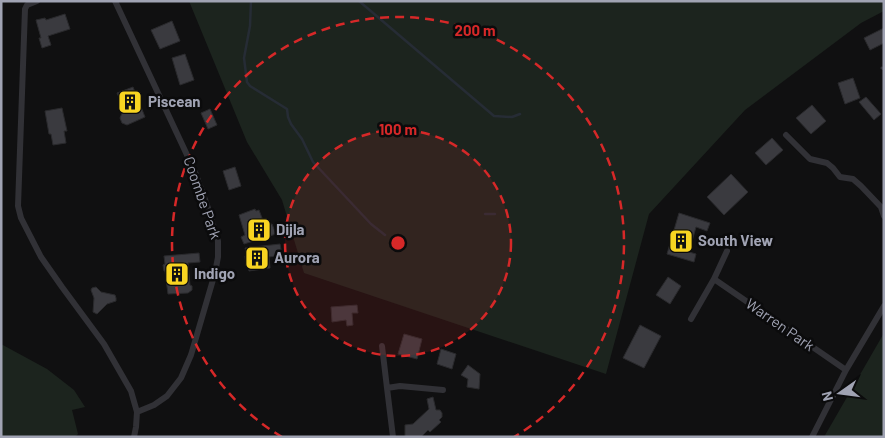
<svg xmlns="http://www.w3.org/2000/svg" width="885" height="438" font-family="Barlow,sans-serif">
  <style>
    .green { fill: #1c241e }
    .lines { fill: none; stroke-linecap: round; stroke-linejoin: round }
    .stream { stroke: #262c35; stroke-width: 2.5 }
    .building { fill: #3a3a3f; stroke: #2a2a2d }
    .lane { stroke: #313136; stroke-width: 3 }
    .street { stroke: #313136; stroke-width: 6 }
    .ring { fill: none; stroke: #d62828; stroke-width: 2.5; stroke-dasharray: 9 6 }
    .labels { text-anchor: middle; stroke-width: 5; stroke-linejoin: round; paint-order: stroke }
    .poi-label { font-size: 15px; font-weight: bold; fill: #a0a3b3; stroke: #0b0b0c; text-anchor: start }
    .street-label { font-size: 15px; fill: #a0a3b3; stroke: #0b0b0c }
    .centre { fill: #d62828; stroke: #0b0b0c; stroke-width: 2.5 }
    .ring-label { font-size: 15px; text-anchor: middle; font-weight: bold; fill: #d62828; stroke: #0b0b0c; stroke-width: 5; stroke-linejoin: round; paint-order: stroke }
  </style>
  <rect width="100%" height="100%" fill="#101011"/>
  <path class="green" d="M189,1H884V11L861,23L745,110L649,214L606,374L304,273L282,200L247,142Z
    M884,333V437H824Z
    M1,344L47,369L74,390L85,407L72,410L78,434L75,437H1Z"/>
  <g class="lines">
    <path class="stream" d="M251,1L250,26L244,58L247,82L250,86L287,109L288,117L291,124L302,139L313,162L371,224L385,235
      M359,1L494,116L512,117L520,114
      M485,214H495"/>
  </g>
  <path class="building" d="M65,14L70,29L48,36L51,45L42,48L39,38H41L36,20L45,18L46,20Z
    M172,21L180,41L160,49L151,30Z
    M884,28V43L870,50L864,38Z
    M185,54L194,80L180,85L172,58Z
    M853,78L860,98L845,104L838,83Z
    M133,87L145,117L127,125L122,123L120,118L122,113L125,111L117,93Z
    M866,97L881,114L874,120L859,102Z
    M812,105L826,121L811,134L796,118Z
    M62,108L67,131H64L66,143L53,145L51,134H49L45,111Z
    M210,109L217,125L208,129L201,113Z
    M772,138L783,150L766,165L755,153Z
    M235,167L241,186L229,190L223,171Z
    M731,174L748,192L724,215L707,197Z
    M255,209L256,211L259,210L265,226L272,224L276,234L244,244L241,237L245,235L239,215Z
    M679,213L710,223L707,231L696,227L689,252L696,254L694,262L667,254Z
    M280,244L282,255L269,257L270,268L249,271L248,266H246L245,256H247L245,248Z
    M199,253L200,262L188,263L190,285L192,286V290L188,293L168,294L165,271H164L163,265L165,264L164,256Z
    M668,277L681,286L670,304L656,295Z
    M96,287L101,292L115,295L116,298V301L107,304L97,314L93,312L94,298L91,290L92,288Z
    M357,305L358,313H352L353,325L347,326L346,320L332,322L331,307Z
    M640,325L661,336L644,368L623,358Z
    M404,334L422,339L417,359L398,354Z
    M441,349L456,354L452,369L437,364Z
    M468,365L480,374L479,389L467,387L468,379L461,375Z
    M433,397L436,410H440L442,413V417L439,420L441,422L430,432L428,430L421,437H405V425L413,424L429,409L427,399Z"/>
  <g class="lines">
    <path class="lane" d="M882,68L884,69"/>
    <path class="street" d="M37,1L27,5L25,9L18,206L21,218L41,257L62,287L104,344L131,391L137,412L136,427L134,437
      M115,1L195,172L208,208L218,241V257L215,273L191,355L181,378L167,396L154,405L137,412
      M786,135L810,159L827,163L833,168L840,177L853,179L861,186L881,207L884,216
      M714,279L846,370
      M691,319L714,279L727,251
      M382,346L387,388
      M393,437L387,388L400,386L443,390
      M812,437L846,370L884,306"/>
  </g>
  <circle cx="398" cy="243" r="113" fill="#d62828" fill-opacity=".12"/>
  <g class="ring">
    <circle cx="398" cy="243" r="113"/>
    <path d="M282 437A226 226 0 1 1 514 437"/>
  </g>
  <defs>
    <g id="building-square" transform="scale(1.25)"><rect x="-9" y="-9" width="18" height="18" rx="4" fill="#f8d421" stroke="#0b0b0c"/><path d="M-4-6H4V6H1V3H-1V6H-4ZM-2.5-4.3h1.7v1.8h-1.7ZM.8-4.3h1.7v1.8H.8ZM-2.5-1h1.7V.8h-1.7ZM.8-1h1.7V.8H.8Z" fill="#111"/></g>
  </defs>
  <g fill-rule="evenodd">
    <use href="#building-square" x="130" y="102"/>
    <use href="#building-square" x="259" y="230"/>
    <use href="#building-square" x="681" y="241"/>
    <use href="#building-square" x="257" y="258"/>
    <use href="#building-square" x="177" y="274"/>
  </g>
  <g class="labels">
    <g class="poi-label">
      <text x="148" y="107">Piscean</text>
      <text x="276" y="235">Dijla</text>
      <text x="698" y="246">South View</text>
      <text x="274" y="263">Aurora</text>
      <text x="194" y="279">Indigo</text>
    </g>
    <g class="street-label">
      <text transform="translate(202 198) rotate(71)" y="5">Coombe Park</text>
      <text transform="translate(780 325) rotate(35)" y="5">Warren Park</text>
    </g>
  </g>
  <circle cx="398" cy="243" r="8" class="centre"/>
  <g class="ring-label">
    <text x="475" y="36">200 m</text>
    <text x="398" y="135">100 m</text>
  </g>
  <rect width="885" height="438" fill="none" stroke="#a0a3b3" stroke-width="5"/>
  <g transform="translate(840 393) rotate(256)" stroke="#0b0b0c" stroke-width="4" paint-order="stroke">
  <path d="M0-4L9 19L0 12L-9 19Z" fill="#a0a3b3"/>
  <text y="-8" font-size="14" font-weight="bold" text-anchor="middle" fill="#a0a3b3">N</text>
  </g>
</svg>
